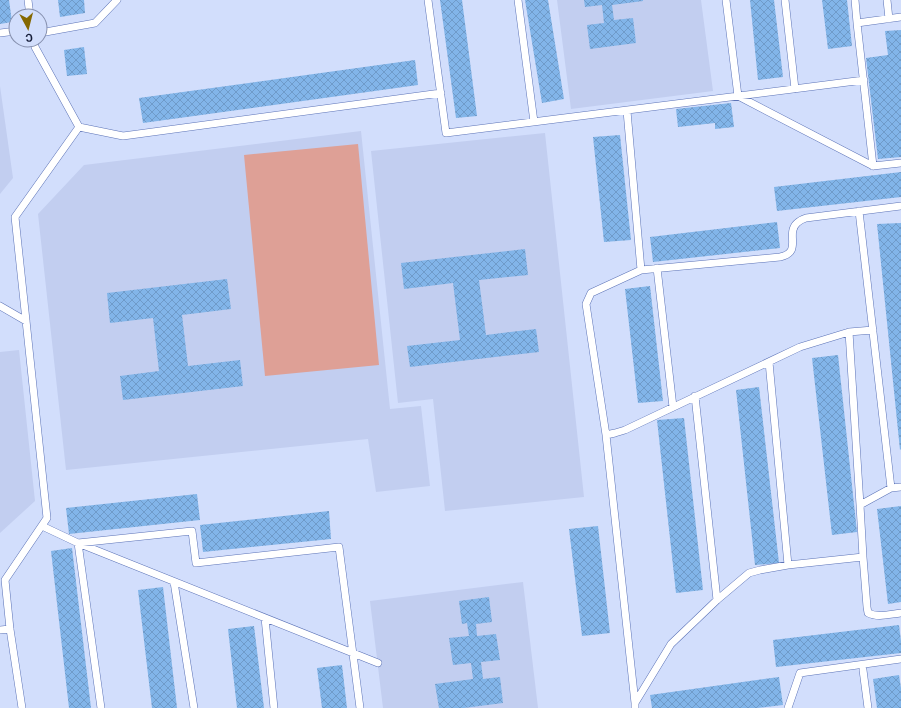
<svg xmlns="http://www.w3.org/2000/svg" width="901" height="708" font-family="Roboto,sans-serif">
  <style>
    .built { fill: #c2cef0 }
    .pitch { fill: #dea096 }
    .building { fill: url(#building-cross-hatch) }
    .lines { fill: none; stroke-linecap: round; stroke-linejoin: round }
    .lane-casing { stroke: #5c73b7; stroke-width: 8 }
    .lane { stroke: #fff; stroke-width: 7 }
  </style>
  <defs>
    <pattern id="building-cross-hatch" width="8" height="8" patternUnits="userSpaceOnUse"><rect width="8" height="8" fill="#82b5e9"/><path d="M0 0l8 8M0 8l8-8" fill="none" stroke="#6f9bc9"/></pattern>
  </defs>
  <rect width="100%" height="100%" fill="#d2defc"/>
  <path class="built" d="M557,0H701L713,91L571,109Z
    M0,86L13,178L0,194Z
    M361,131L390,409L421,406L430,486L376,492L368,439L66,470L38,214L84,165Z
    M545,133L584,497L445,511L433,399L398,403L371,151Z
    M19,350L35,501L0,533V352Z
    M523,582L538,708H383L370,601Z"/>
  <path class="pitch" d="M358,144L379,365L265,376L244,155Z"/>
  <path class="building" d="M0,0H9L12,22L0,24Z
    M58,0H84L85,13L60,17Z
    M440,0H462L477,116L456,118Z
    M525,0H548L564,99L542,103Z
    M584,0H643V1L612,5L614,20L633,18L636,43L590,49L587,25L604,23L602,5L585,7Z
    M750,0H774L783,77L758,80Z
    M822,0H847L852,46L828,49Z
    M901,30V157L878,159L866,58L888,55L885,31Z
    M84,47L87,74L67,76L64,50Z
    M415,60L418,85L143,123L139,98Z
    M731,103L734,127L715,129V123L678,127L676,109Z
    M620,135L631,240L604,242L593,137Z
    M901,172V197L777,211L774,187Z
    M777,222L780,248L653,262L650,237Z
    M901,223V449L900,450L877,224Z
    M525,249L528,275L479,280L486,335L536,329L539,352L410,367L407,346L460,340L453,283L404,289L401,263Z
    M227,279L231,309L182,315L188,366L240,360L243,386L123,400L120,376L159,371L153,318L110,323L107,293Z
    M650,286L663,401L638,403L625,289Z
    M838,355L857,532L832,535L812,358Z
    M759,387L779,563L755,565L736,390Z
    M684,418L703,590L676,593L657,420Z
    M197,494L200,520L69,534L66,508Z
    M901,506V602L888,604L877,509Z
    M329,511L331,539L203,552L200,525Z
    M598,526L610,633L582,636L569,529Z
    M72,548L91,708H69L51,551Z
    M163,587L177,708H152L138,590Z
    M489,597L492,622L476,624L477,636L496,634L500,660L481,662L483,679L500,677L503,703L464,708H439L435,684L473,679L471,663L453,665L449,638L469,636L467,623L462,624L459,601Z
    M899,625L901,641V653L776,667L773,640Z
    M254,626L264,708H237L228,629Z
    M342,665L347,708H322L317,668Z
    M899,675L901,688V708H877L873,679Z
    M779,677L783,705L757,708H652L650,695Z"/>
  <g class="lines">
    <g class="lane-casing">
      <path id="lane" d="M28,0L30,16
        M428,0L446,133L864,80
        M518,0L534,122
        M726,0L738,96L873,166
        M785,0L795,89
        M855,0L857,23
        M887,0L889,19
        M901,17L857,23L873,166L901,163
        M0,33L16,31
        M40,33L95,23L117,0
        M34,40L35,47L79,127L123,136L441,93
        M627,111L641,270
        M859,211L891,488
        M657,268L673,407
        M0,306L26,321
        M849,332L860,505
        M769,362L788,565
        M695,396L717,600
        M606,435L615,433L625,430L800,347L849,332L873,330
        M42,526L78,543L192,531L196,563L339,547L360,708
        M863,557L867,607L868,613C878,618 890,614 901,613
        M174,582L194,708
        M265,618L274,708
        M0,630L10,629
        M863,670L868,708
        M635,703L606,435L586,304L591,293L641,270L780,257C803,252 785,234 797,223C799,221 803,219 806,218L901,206
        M22,708L10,629L5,580L47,518L15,217L79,127
        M101,708L78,543L378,663
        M635,708V703L671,644L717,600L749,573L760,570L788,565L863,557L860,505L891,488L901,487
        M788,708L800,673L901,659"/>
    </g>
    <use href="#lane" class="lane"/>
  </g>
  <g transform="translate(28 28) rotate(173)"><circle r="19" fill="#d2defc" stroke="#8690ae"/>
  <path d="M0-3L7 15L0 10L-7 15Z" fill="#856801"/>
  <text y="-6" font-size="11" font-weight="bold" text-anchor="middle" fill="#141c38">С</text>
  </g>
</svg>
